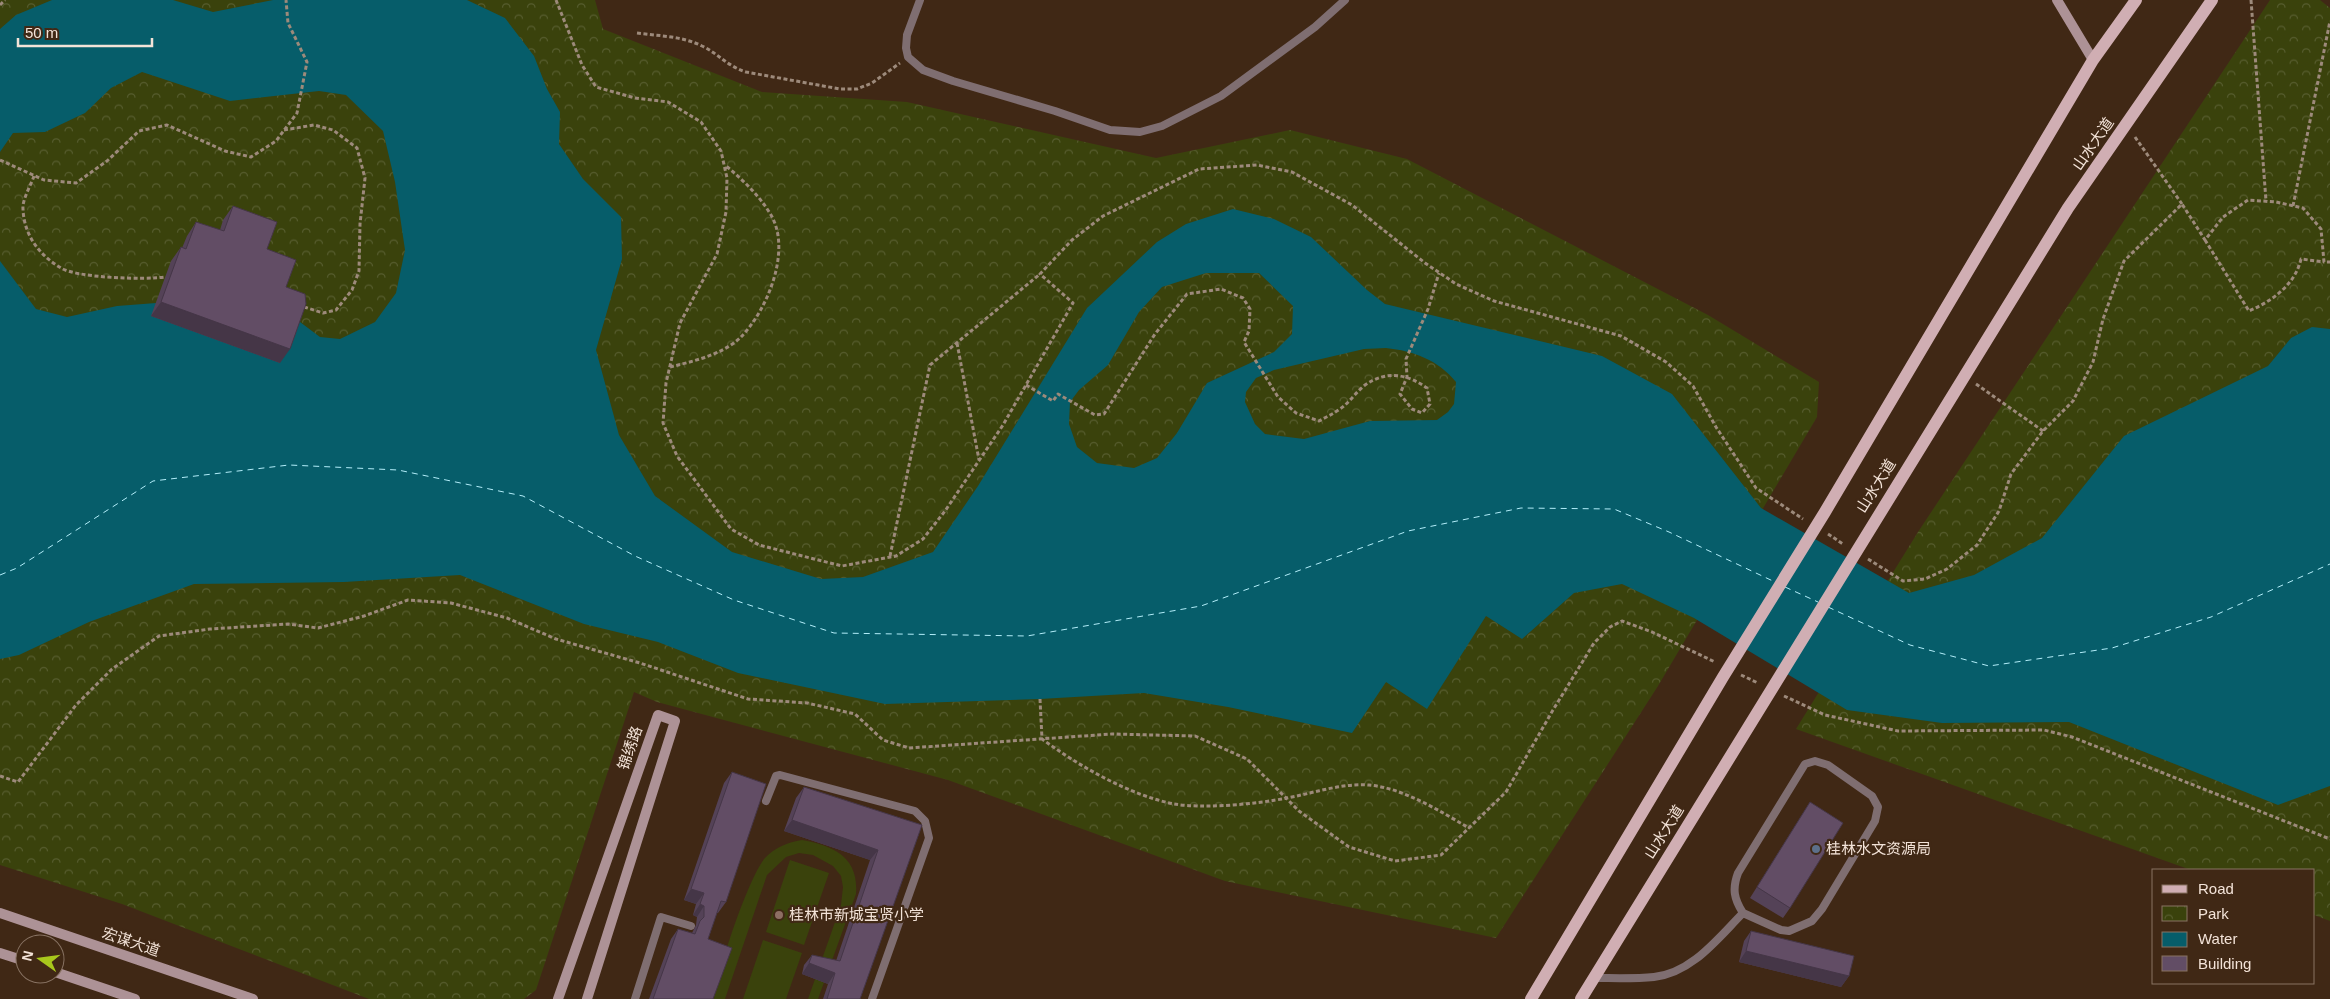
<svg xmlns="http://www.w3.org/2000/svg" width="2330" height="999" font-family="Arial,'Noto Sans SC',sans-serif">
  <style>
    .grass { fill: #3a420c }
    .park { fill: url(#park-crowns) }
    .water { fill: #065d6a; fill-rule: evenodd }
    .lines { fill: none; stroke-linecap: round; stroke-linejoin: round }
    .ferry { stroke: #b3eefa; stroke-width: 1; stroke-dasharray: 6 5; stroke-linecap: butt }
    .path { stroke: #9d8a7b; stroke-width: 3; stroke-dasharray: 4 2.5; stroke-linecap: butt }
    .lane { stroke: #7f6e71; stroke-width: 8 }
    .secondary { stroke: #ad9296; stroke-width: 10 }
    .primary { stroke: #d0aeb3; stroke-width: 12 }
    .wall { fill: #544257 }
    .shaded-wall { fill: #453647 }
    .building { fill: #624d65; stroke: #453647 }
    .service-dot { fill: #5c6f8a; stroke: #402815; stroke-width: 2 }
    .education-dot { fill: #8d6e63; stroke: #402815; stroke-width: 2 }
    .labels { text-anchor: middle; stroke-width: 4.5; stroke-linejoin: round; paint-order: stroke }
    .street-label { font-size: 15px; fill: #f3e3d8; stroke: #402815 }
    .poi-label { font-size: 15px; fill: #f3e3d8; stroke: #402815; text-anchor: start }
  </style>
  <defs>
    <pattern id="park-crowns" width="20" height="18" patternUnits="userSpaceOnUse" patternTransform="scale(1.25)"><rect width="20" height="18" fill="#3a420c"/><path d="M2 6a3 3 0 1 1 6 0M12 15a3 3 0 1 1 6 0" fill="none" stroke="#575d2f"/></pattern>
  </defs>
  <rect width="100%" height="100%" fill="#402815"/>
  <path class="grass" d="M802,840C834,846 859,857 856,894L818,999H808L841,905L843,887L841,876L833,866L813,855L799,853L786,857L767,875L725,999H714C717,972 748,878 765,858C774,848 788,842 802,840Z
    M790,860L829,873L804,945L766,932Z
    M763,940L802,953L786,999H743Z"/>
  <path class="park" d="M0,0H595L603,29L762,92L907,102L1156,158L1290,130L1407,159L1708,315L1819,382L1817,417L1658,686L1496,938L1225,881L948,780L657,702L634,692L536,990L524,999H369L122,904L0,865Z
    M2270,0H2320L2330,8V921L2314,915V870H2191L1796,729L1918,532Z"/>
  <path class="water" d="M52,0H173L213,12L273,0H467L505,18L534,56L547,89L560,112L559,144L583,179L621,217L622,259L596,350L619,435L655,496L732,552L821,579L863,577L933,552L978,486L1087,308L1157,242L1186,224L1233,209L1274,219L1311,237L1367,290L1385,304L1602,356L1672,394L1761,508L1909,593L1974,575L2042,538L2124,436L2268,366L2291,338L2312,327L2330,329V786L2278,805L2069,722L1942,723L1847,710L1694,618L1622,584L1574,593L1522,639L1486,616L1427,709L1386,682L1352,733L1228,707L1144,693L1040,699L885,704L738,673L658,642L584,624L460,575L344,582L194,584L89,622L19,655L0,659V261L36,309L67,317L117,306L156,303L296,319L320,337L340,339L375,322L396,293L405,250L395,182L383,131L346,95L319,91L230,101L142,72L111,88L85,113L45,132L13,133L0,152V29L16,15ZM1206,273H1259L1293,306L1292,334L1274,352L1207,383L1177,433L1157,458L1134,468L1097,463L1077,447L1069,424L1070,402L1079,390L1108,365L1139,312L1162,287ZM1386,348C1414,351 1438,360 1456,382L1454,404L1448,412L1437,420L1370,421L1304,439L1265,434L1255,424L1245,402L1246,392L1256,378L1274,370L1364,349Z"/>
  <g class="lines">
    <path class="ferry" d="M0,575L17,568L153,481L289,465L398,470L523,496L635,556L734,600L834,633L1027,636L1201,606L1408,531L1521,508L1614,509L1669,532L1775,582
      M1785,587L1818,602
      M1828,607L1910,645L1989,666L2112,648L2211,617L2330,564"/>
    <path class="path" d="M556,0L582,65L596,87L635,98L668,102L701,122L721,151L727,178L726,212L717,254L680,323L666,383L663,423L677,456L731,529L759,545L842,566L896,556L923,539L945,511L1003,425L1073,303L1040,274L1072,240L1103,216L1199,169L1257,165L1292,172L1352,205L1425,263L1456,284L1494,301L1621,336L1666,362L1693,386L1716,427L1756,488L1803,519
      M2251,0L2266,201
      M0,5L5,0
      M637,33C659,36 682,36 702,46C719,54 727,66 746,72L840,89H857L872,83L900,63
      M284,130L314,125L333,130L357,148L365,178L360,224L359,271L352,290L336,310L323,313L301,306
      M2135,137L2182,204
      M0,160L44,180L76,183L107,161L139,131L167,125L225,151L251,157L276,141L297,113L307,62L288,23L286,0
      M34,176C31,185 22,200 23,209C24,235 39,255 61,268C77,278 145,280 165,277
      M2293,206L2330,21
      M2205,240L2249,311C2272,301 2295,285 2301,259L2324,262
      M957,343L979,460
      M670,367C694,361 721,355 740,338C767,311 792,251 771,215C759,195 743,180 725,165
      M1976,384L2043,431
      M1026,385L1053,401L1058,394L1095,415L1104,414L1155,334L1187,294L1221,289L1243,298L1250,309L1249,331L1244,342L1278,397L1296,413L1319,421C1326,417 1333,414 1340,409C1349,403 1356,392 1365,385C1387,370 1407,374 1427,388L1430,404L1422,413L1412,409L1400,394L1407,377L1406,359L1428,309L1439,273
      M1828,534L1843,544
      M890,556L930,365L1040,274
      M1868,559L1903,581L1925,579L1947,569L1977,545L1999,511L2011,474L2043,431L2073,401L2093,362L2103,319L2124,261L2182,204L2205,240L2223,217L2248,200L2276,202L2303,208L2321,229L2324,262H2330
      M1741,675L1758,683
      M1784,696L1825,715L1898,731L2044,730L2072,737L2330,839
      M1040,699L1042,739C1079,766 1129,795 1174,804C1204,809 1257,804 1287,798C1314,793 1341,783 1369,785C1403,788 1440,811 1469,828
      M0,776L18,782L76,705L112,669L159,636L210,629L288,624L318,628L364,616L408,600L451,603L507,618L556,639L640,663L748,699L807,703L855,714L883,740L909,748L1112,734L1195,736L1247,759L1299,811L1349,847L1395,861L1441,855L1506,792L1553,710L1594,643L1610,627L1622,621L1652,632L1715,662"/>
    <path class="lane" d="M920,0L907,35L906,48L908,57L923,70L953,81L1055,111L1110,130L1140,132L1162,126L1221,96L1315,27L1345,0
      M766,801L776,776L780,775L915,811L925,821L929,838L872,999
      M1593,978C1613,978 1634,979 1654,977C1692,973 1718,938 1743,913L1781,930L1789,931L1812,921L1822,909L1875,821L1878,807L1872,796L1828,765L1815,761L1805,764L1738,873C1732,889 1734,899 1743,913
      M635,999L661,917L691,926"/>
    <path class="secondary" d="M2057,0L2093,60
      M0,913L253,999
      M0,953L25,961
      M55,972L135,999
      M558,999L658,715L675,721L587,999"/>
    <path class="primary" d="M1531,999L1723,677L1825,512L2093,60L2136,0
      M1581,999L2068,208L2212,0"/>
  </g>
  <path class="wall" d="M233,206L267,249L286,287L280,363L151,316L171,261L181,247L182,248L187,236L196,222L220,230L223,220Z
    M732,772L726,902L718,913H717L708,939L713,999H649L671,939L678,929L692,933L696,925L697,917L693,915L696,904L684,900L724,783Z
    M804,787L922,825L860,999H823L828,984L802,974L804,965L812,955L836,961L870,860L784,831L796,798Z
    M1810,802L1790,908L1783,918L1750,898Z
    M1751,931L1849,976L1841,987L1739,962L1744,941Z"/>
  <path class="shaded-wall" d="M161,302L290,349L280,363L151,316Z
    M792,820L878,850L870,860L784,831Z
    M691,889L704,893L696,904L684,900Z
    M700,904L704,906L697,917L693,915Z
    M1746,951L1849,976L1841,987L1739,962Z
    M809,963L835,973L828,984L802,974Z"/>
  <path class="building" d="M233,206L277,222L267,249L296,260L286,287L305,294L306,304L290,349L161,302L181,247L186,249L196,222L224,231Z
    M732,772L766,784L726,902L721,901L708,939L732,948L713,999H653L678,929L695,934L700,921L704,917V906L700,904L704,893L691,889Z
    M804,787L922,825L860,999H827L835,973L809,963L812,955L840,961L878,850L792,820Z
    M1810,802L1843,823L1790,908L1757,887Z
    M1751,931L1854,956L1849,976L1746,951Z"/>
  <circle class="service-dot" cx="1816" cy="849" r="5"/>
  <circle class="education-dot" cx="779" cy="915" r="5"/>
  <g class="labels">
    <g class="street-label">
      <text transform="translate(2093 144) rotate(-55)" y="5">山水大道</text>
      <text transform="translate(1876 486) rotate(-58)" y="5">山水大道</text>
      <text transform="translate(630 748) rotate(-71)" y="5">锦绣路</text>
      <text transform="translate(1664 832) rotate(-58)" y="5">山水大道</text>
      <text transform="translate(131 942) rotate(19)" y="5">宏谋大道</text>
    </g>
    <g class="poi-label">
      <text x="1826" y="854">桂林水文资源局</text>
      <text x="789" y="920">桂林市新城宝贤小学</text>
    </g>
  </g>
  <rect x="2152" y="869" width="162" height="115" fill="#402815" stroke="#887363"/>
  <rect x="2162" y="885" width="25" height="8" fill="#d0aeb3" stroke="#887363"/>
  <text x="2198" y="894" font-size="15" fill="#f3e3d8">Road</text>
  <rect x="2162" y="906" width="25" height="15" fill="url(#park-crowns)" stroke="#887363"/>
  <text x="2198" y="919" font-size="15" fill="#f3e3d8">Park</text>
  <rect x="2162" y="932" width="25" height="15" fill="#065d6a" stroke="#887363"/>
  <text x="2198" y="944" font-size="15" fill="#f3e3d8">Water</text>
  <rect x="2162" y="956" width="25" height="15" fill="#624d65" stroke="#887363"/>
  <text x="2198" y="969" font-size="15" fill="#f3e3d8">Building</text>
  <g transform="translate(40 959) rotate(284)"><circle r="24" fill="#402815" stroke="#887363"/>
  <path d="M0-4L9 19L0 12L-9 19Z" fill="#a8c71c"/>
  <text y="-8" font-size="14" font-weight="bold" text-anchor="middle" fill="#f3e3d8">N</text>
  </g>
  <path d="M18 38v8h134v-8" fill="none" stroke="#f3e3d8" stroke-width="2.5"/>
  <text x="25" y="38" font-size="15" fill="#f3e3d8" stroke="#402815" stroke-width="4" paint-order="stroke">50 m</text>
</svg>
